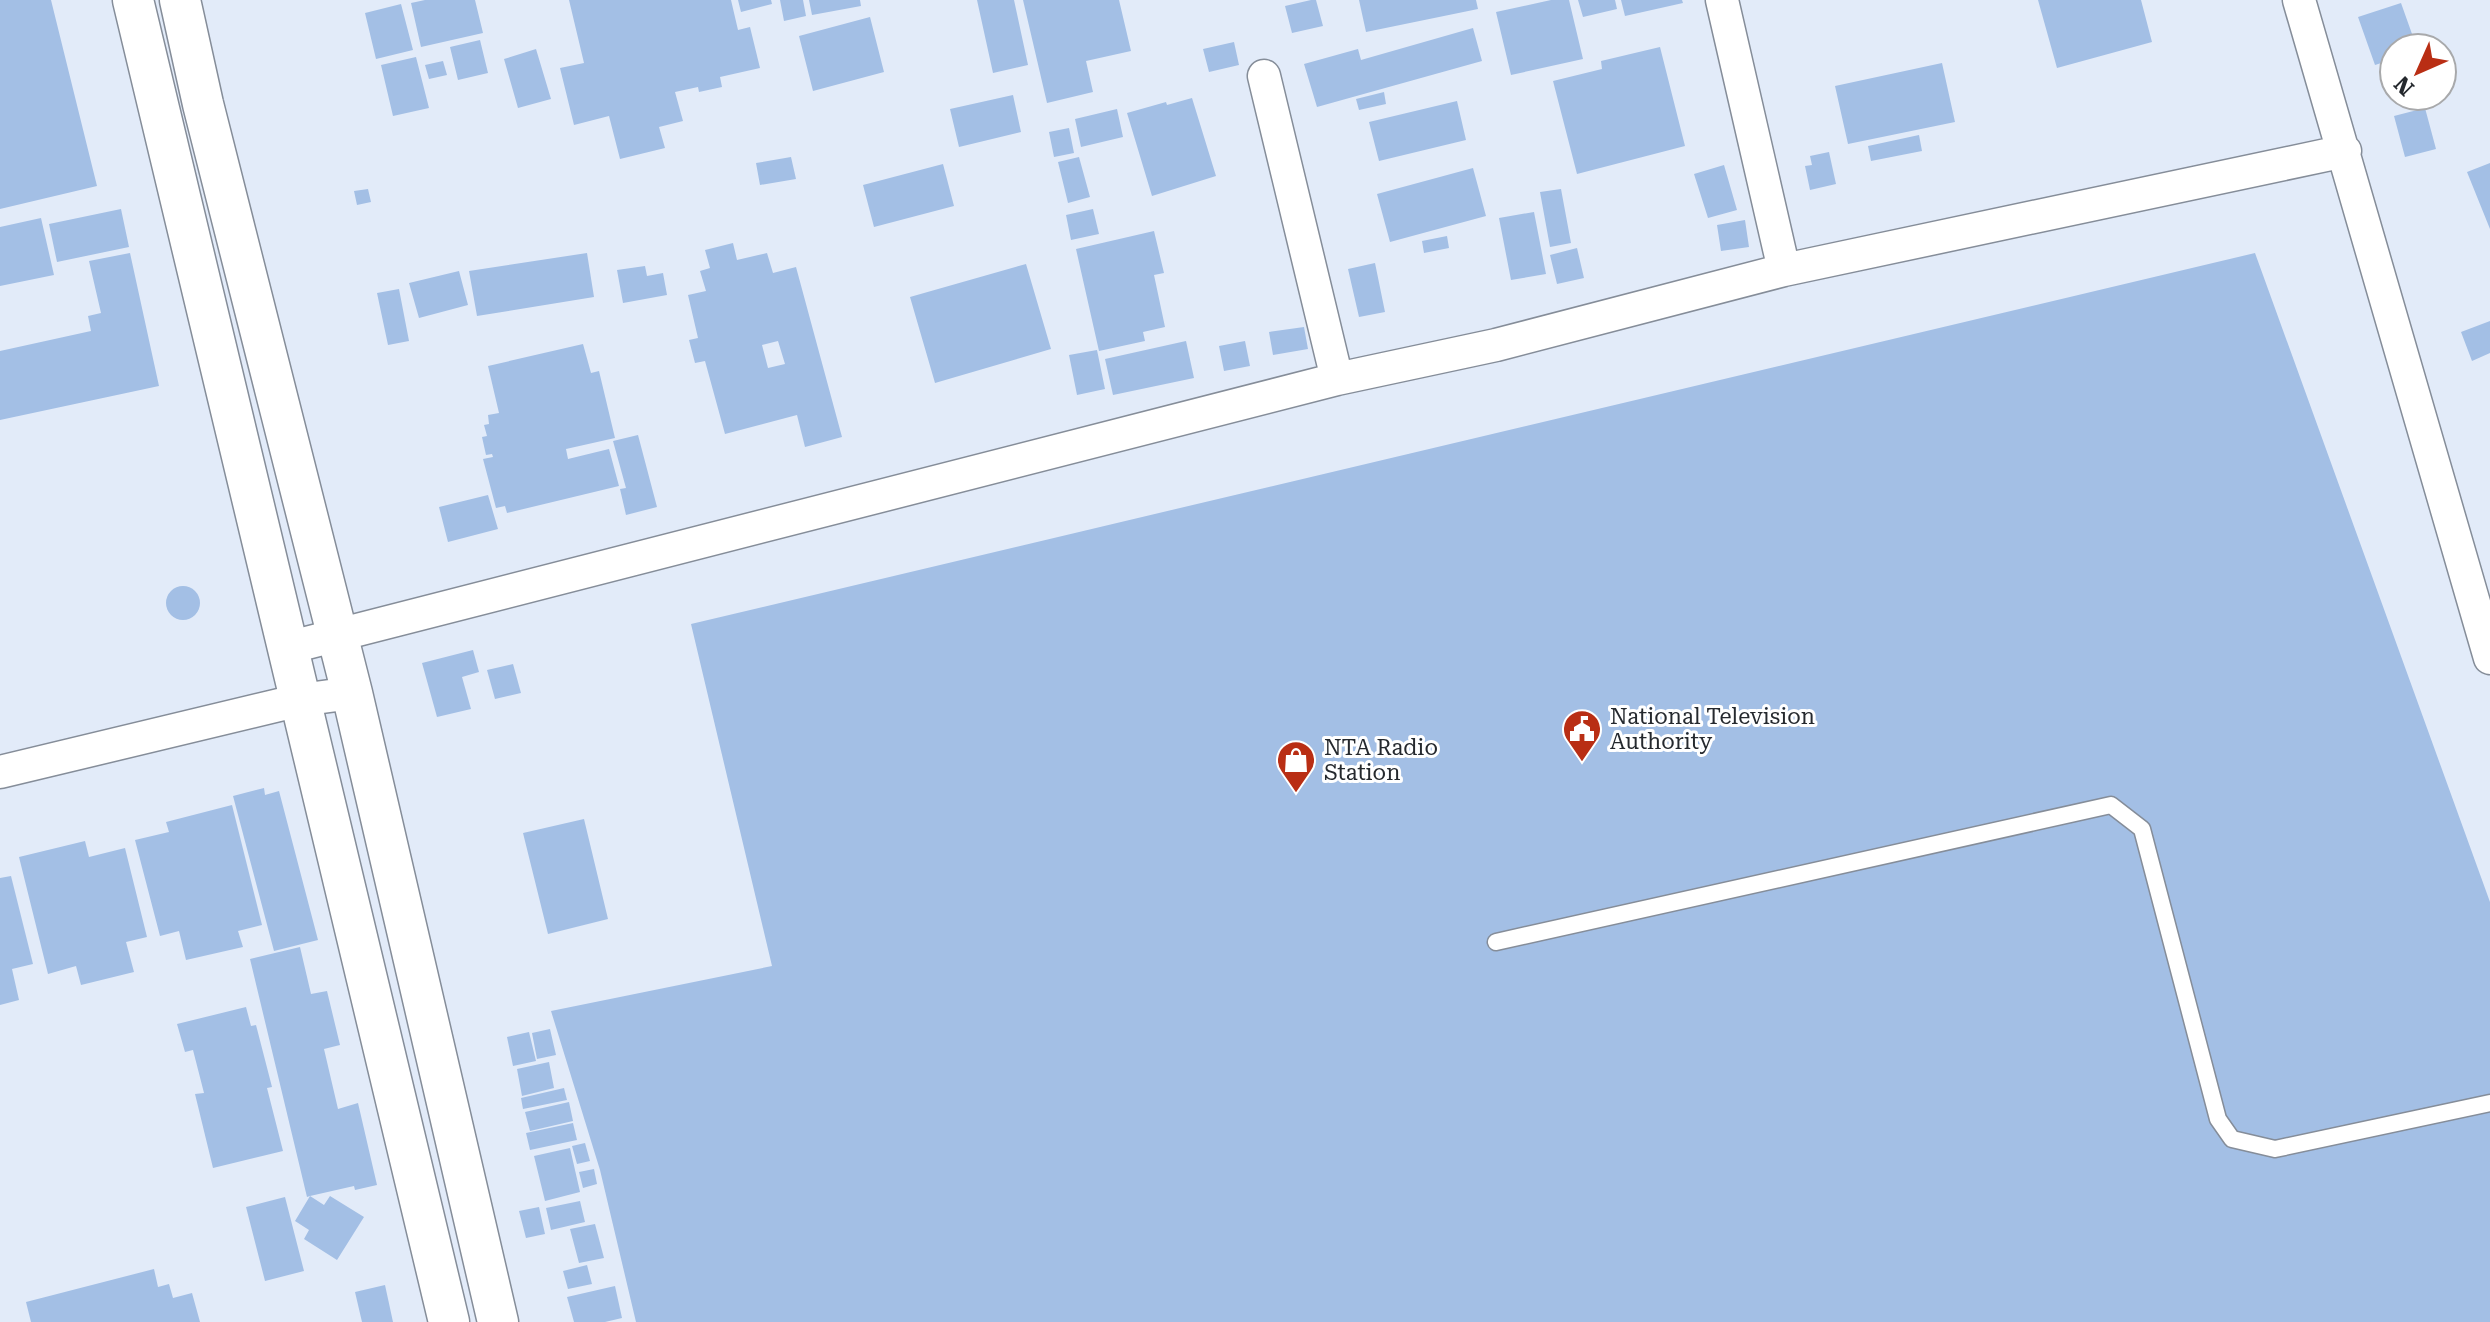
<svg xmlns="http://www.w3.org/2000/svg" width="2490" height="1322" font-family="'Roboto Serif',serif">
  <style>
    .building { fill: #a3bfe5; fill-rule: evenodd }
    .lines { fill: none; stroke-linecap: round; stroke-linejoin: round }
    .service-casing { stroke: #858d99; stroke-width: 19 }
    .minor-casing { stroke: #858d99; stroke-width: 35 }
    .tertiary-casing { stroke: #858d99; stroke-width: 43 }
    .service { stroke: #fff; stroke-width: 16 }
    .minor { stroke: #fff; stroke-width: 32 }
    .tertiary { stroke: #fff; stroke-width: 40 }
    .labels { text-anchor: middle; stroke-width: 6; stroke-linejoin: round; paint-order: stroke }
    .poi-label { font-size: 22px; fill: #25292e; stroke: #fff; text-anchor: start }
  </style>
  <rect width="100%" height="100%" fill="#e2ebf9"/>
  <path class="building" d="M0,0H51L97,186L0,209Z
    M425,0H475L483,33L421,47L411,3Z
    M569,0H731L738,30L750,27L760,68L720,77L722,87L699,92L698,87L675,92L683,121L659,127L665,148L620,159L609,116L574,125L560,68L584,63Z
    M738,0H771L772,4L741,12Z
    M780,0H803L806,16L784,21Z
    M809,0H860L861,6L812,15Z
    M977,0H1014L1028,65L993,73Z
    M1023,0H1119L1131,51L1086,61L1093,92L1047,103Z
    M1311,0H1316L1323,26L1292,33L1285,6Z
    M1359,0H1476L1478,9L1366,32Z
    M1551,0H1569L1583,59L1511,75L1496,12Z
    M1578,0H1615L1617,9L1583,17Z
    M1621,0H1682L1683,3L1625,16Z
    M2038,0H2141L2152,42L2057,68Z
    M2401,3L2417,48H2394V59L2375,65L2358,17Z
    M401,4L413,50L376,59L365,13Z
    M870,17L884,72L813,91L799,36Z
    M1473,28L1482,61L1317,107L1304,64L1358,49L1361,60Z
    M480,40L488,73L458,80L450,47Z
    M1234,42L1239,65L1209,72L1203,49Z
    M1660,47L1685,146L1577,174L1553,81L1602,69L1601,61Z
    M536,49L551,99L518,108L504,59Z
    M416,57L429,108L393,116L381,65Z
    M443,61L447,75L429,79L425,65Z
    M1942,63L1955,122L1848,144L1835,86Z
    M1384,92L1386,104L1359,110L1356,99Z
    M1013,95L1021,132L959,147L950,109Z
    M1192,98L1216,176L1152,196L1127,113L1166,102L1167,105Z
    M1457,101L1466,140L1379,161L1369,122Z
    M2425,108L2436,149L2405,157L2394,116Z
    M1117,109L1123,137L1081,147L1075,119Z
    M1069,128L1074,153L1054,157L1049,132Z
    M1919,135L1922,151L1871,161L1868,146Z
    M1829,152L1836,184L1810,190L1805,166L1812,165L1810,156Z
    M791,157L796,179L760,185L756,163Z
    M1079,157L1090,197L1068,203L1058,162Z
    M2490,163V229L2467,172Z
    M943,164L954,206L874,227L863,185Z
    M1724,165L1737,210L1708,218L1694,174Z
    M1473,168L1486,216L1390,242L1377,194Z
    M368,189L371,202L357,205L354,191Z
    M1561,189L1571,243L1550,247L1540,192Z
    M121,209L129,247L57,262L49,224Z
    M1093,209L1099,234L1071,240L1066,215Z
    M1534,212L1546,274L1511,280L1499,218Z
    M41,218L54,275L0,286V227Z
    M1745,220L1749,247L1721,251L1717,225Z
    M1154,231L1164,273L1154,275L1165,327L1143,332L1145,341L1099,351L1076,249Z
    M1447,236L1449,248L1424,253L1422,241Z
    M733,243L737,260L767,253L773,273L796,267L842,437L805,447L797,415L725,434L705,361L695,363L689,340L698,338L688,295L706,291L700,271L710,268L705,250ZM778,341L785,364L768,368L762,345Z
    M1577,248L1584,278L1557,284L1550,255Z
    M130,253L159,386L0,420V351L91,331L88,316L101,313L89,261Z
    M587,253L594,297L477,316L469,271Z
    M2255,253L2490,902V1322H636L600,1170L551,1011L772,966L691,624Z
    M1375,263L1385,312L1359,317L1348,269Z
    M1026,264L1051,349L935,383L910,297Z
    M645,266L647,276L663,273L667,295L623,303L617,270Z
    M459,271L468,305L419,318L409,283Z
    M399,289L409,341L388,345L377,293Z
    M2490,321V353L2472,361L2461,332Z
    M1304,327L1308,349L1273,355L1269,332Z
    M1186,341L1194,378L1113,395L1105,359Z
    M1245,341L1250,366L1224,371L1219,346Z
    M583,344L591,373L599,371L615,438L566,449L568,459L609,449L619,486L507,513L505,506L496,508L483,459L493,457L492,454L486,455L482,437L487,436L484,425L489,424L488,415L499,413L488,366Z
    M1097,350L1105,389L1077,395L1069,355Z
    M638,435L657,507L626,515L620,489L626,488L613,441Z
    M488,495L498,529L448,542L439,507Z
    M166 603a17 17 0 1 1 34 0a17 17 0 1 1-34 0Z
    M473,650L479,672L462,677L471,709L437,717L422,663Z
    M513,664L521,693L495,699L487,670Z
    M264,788L265,795L279,791L318,940L274,951L233,796Z
    M232,805L262,925L238,931L243,947L186,960L179,931L160,936L135,840L169,832L166,822Z
    M584,819L608,919L548,934L523,833Z
    M85,841L89,857L125,848L147,937L126,942L134,972L81,985L76,966L48,974L19,857Z
    M11,876L33,964L12,969L19,1000L0,1005V878Z
    M300,947L311,994L327,991L340,1045L324,1049L338,1109L358,1103L377,1185L355,1190L354,1186L310,1196L324,1205L330,1196L364,1217L337,1260L304,1239L309,1230L295,1221L310,1196L307,1197L250,959Z
    M246,1007L251,1026L256,1025L272,1087L267,1088L283,1151L213,1168L195,1094L204,1093L193,1050L185,1052L177,1024Z
    M550,1029L556,1055L537,1059L532,1033Z
    M529,1032L536,1061L513,1066L507,1037Z
    M549,1062L554,1088L522,1096L517,1069Z
    M564,1088L567,1100L523,1109L521,1098Z
    M569,1102L573,1121L530,1131L525,1112Z
    M573,1123L577,1140L530,1150L526,1133Z
    M585,1143L590,1161L577,1164L572,1146Z
    M570,1148L580,1192L545,1201L534,1156Z
    M594,1169L597,1184L583,1188L579,1172Z
    M285,1197L304,1271L265,1281L246,1207Z
    M580,1201L585,1222L551,1230L546,1208Z
    M539,1207L545,1234L526,1238L519,1211Z
    M595,1224L604,1258L579,1263L570,1229Z
    M587,1265L592,1284L568,1289L563,1271Z
    M154,1269L158,1287L169,1284L173,1298L192,1293L200,1322H31L26,1302Z
    M385,1285L393,1322H362L355,1292Z
    M615,1286L622,1318L605,1322H574L567,1297Z"/>
  <g class="lines">
    <g class="service-casing">
      <path id="service" d="M1496,942L2111,805L2142,829L2218,1119L2232,1139L2275,1149L2490,1103"/>
    </g>
    <g class="minor-casing">
      <path id="minor" d="M1722,0L1784,270
        M2299,0L2490,658
        M1264,76L1337,379
        M287,648L1337,379L1496,345L1784,270L2345,151
        M0,772L300,700L352,693"/>
    </g>
    <g class="tertiary-casing">
      <path id="tertiary" d="M133,0L449,1322
        M180,0L203,104L352,693L498,1322"/>
    </g>
    <use href="#service" class="service"/>
    <use href="#minor" class="minor"/>
    <use href="#tertiary" class="tertiary"/>
  </g>
  <defs>
    <g id="civic-pin" transform="scale(2)"><path d="M0 17L-7.5 6A9.5 9.5 0 1 1 7.5 6Z" fill="#b92e14" stroke="#fff"/><path d="M-.6-6.5H3V-4.5H.6V-3L4-1V1h2V6H-6V1h2V-1L-.6-3ZM-1.2 2.5V6h2.4V2.5Z" fill="#fff"/></g>
    <g id="shop-pin" transform="scale(2)"><path d="M0 17L-7.5 6A9.5 9.5 0 1 1 7.5 6Z" fill="#b92e14" stroke="#fff"/><path d="M-5-2.5h2.3a2.7 3.5 0 0 1 5.4 0H5L5.5 6h-11ZM-1.5-2.5h3a1.5 2.3 0 0 0-3 0Z" fill="#fff"/></g>
  </defs>
  <g fill-rule="evenodd">
    <use href="#civic-pin" x="1582" y="729"/>
    <use href="#shop-pin" x="1296" y="760"/>
  </g>
  <g class="labels">
    <g class="poi-label">
      <text x="1610" y="724">National Television<tspan x="1610" dy="25">Authority</tspan></text>
      <text x="1324" y="755">NTA Radio<tspan x="1324" dy="25">Station</tspan></text>
    </g>
  </g>
  <g transform="translate(2418 72) rotate(225)"><circle r="38" fill="#ffffff" stroke="#a8a9ab" stroke-width="2"/>
  <path d="M0-6L14 30L0 20L-14 30Z" fill="#b92e14"/>
  <text y="-12" font-size="22" font-weight="bold" text-anchor="middle" fill="#25292e">N</text>
  </g>
</svg>
